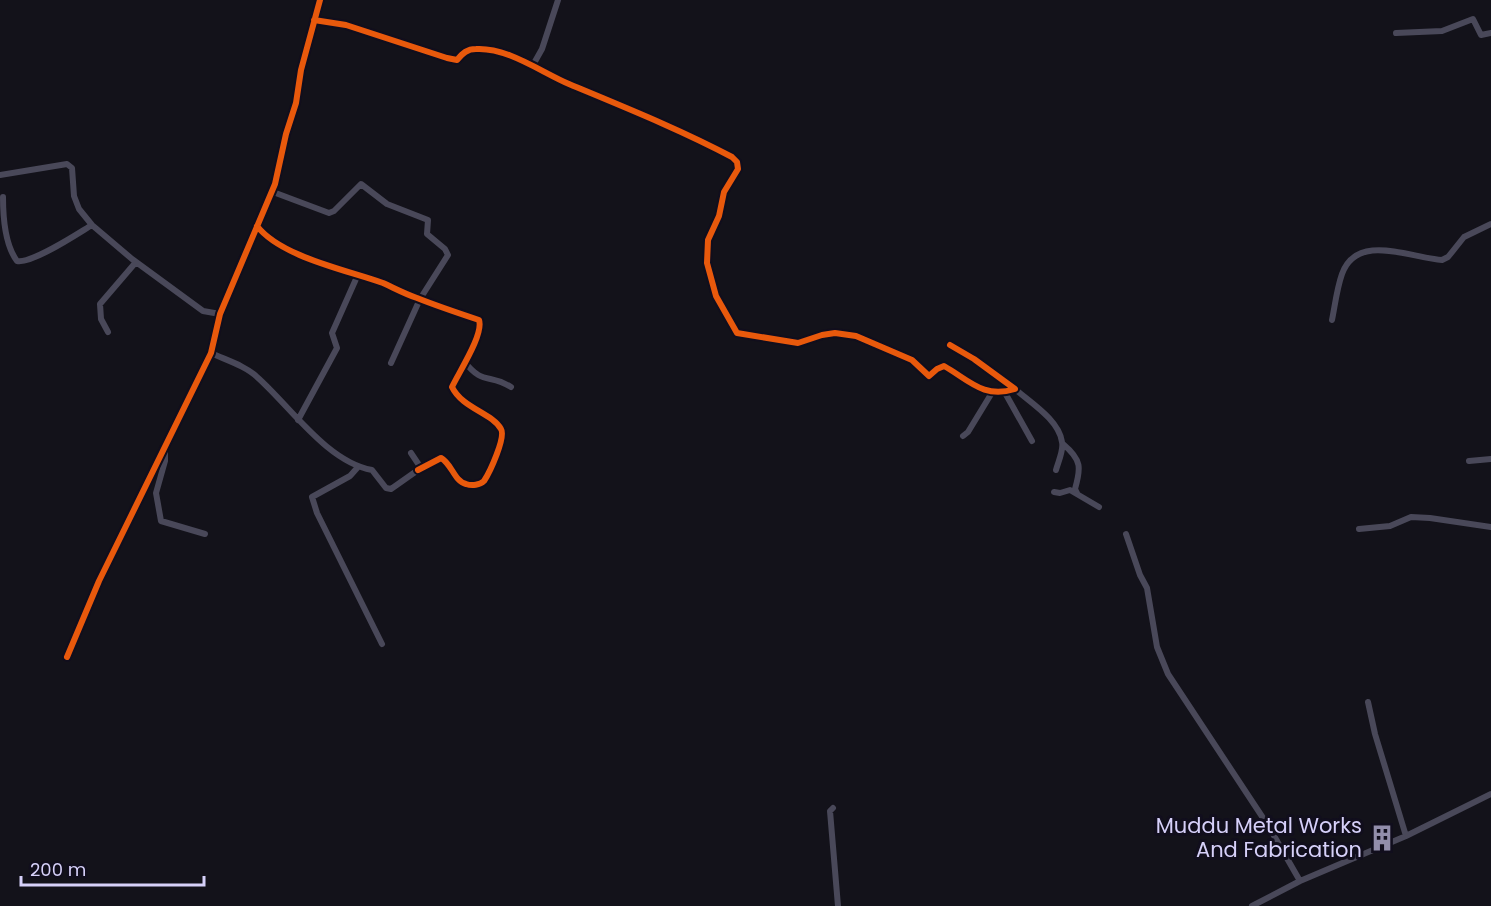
<svg xmlns="http://www.w3.org/2000/svg" width="1491" height="906" font-family="Poppins,sans-serif">
  <style>
    .lines { fill: none; stroke-linecap: round; stroke-linejoin: round }
    .minor { stroke: #494859; stroke-width: 6 }
    .cycleway-casing { stroke: #110e1d; stroke-width: 10 }
    .cycleway { stroke: #e8590c; stroke-width: 6 }
    .labels { text-anchor: middle; stroke-width: 6; stroke-linejoin: round; paint-order: stroke }
    .poi-label { font-size: 21px; fill: #d6d0f9; stroke: #110e1d; text-anchor: end }
  </style>
  <rect width="100%" height="100%" fill="#13121a"/>
  <g class="lines">
    <path class="minor" d="M314,20L346,25L447,58L457,60C463,53 467,49 476,49C507,47 541,72 569,84C624,107 679,129 732,157L737,162L738,169L724,192L719,216L708,240L707,263L716,296L737,333L798,343L822,335L835,333L856,336L912,360L929,376L937,369L944,366C969,380 983,399 1015,389L974,359L950,345
      M1396,33L1442,31L1473,19L1481,35L1491,33
      M533,65L542,49L558,0
      M0,175L67,164L72,168L74,196L79,209L92,225L132,259L203,311L220,314
      M273,192L329,213L334,211L361,184L387,204L428,220L427,234L445,249L448,255L420,299L391,363
      M3,197C3,217 5,245 17,261C32,264 77,234 92,225
      M257,226C281,257 347,270 383,283C394,288 405,294 417,298C437,306 458,313 479,320C484,334 459,372 452,387C462,408 492,413 501,429C506,437 490,472 484,481C480,485 472,486 466,484C454,481 452,464 441,458L418,470
      M1332,320C1335,305 1337,288 1342,274C1357,232 1411,258 1442,260L1448,257L1464,237L1491,224
      M108,332L101,319L100,304L136,262
      M211,353C226,360 246,366 257,377C290,406 327,462 372,470L386,488L391,489L418,470L419,465L411,453
      M464,361C483,386 489,373 511,387
      M1015,389C1031,403 1059,420 1062,442C1064,450 1058,462 1056,470
      M1004,391L1032,441
      M298,420L337,348L332,333L356,279V275
      M963,436L968,432L993,391
      M1063,444C1082,460 1081,468 1075,489L1077,493
      M165,452V461L156,493L161,521L205,534
      M1469,461L1491,459
      M358,467L350,476L312,497L317,513L382,644
      M1054,492L1060,493L1070,490L1099,507
      M1359,529L1390,526L1411,517L1430,518L1491,527
      M1126,534L1140,575L1147,588L1157,647L1168,674L1269,827L1300,881
      M67,657L99,581L211,353L220,314L275,184L286,134L296,103L301,70L320,0
      M1368,702L1375,734L1406,836
      M833,808L830,811L838,906
      M1252,906L1300,881L1406,836L1491,794"/>
    <g class="cycleway-casing">
      <path id="cycleway" d="M314,20L346,25L447,58L457,60C463,53 467,49 476,49C507,47 541,72 569,84C624,107 679,129 732,157L737,162L738,169L724,192L719,216L708,240L707,263L716,296L737,333L798,343L822,335L835,333L856,336L912,360L929,376L937,369L944,366C969,380 983,399 1015,389L974,359L950,345
        M257,226C281,257 347,270 383,283C394,288 405,294 417,298C437,306 458,313 479,320C484,334 459,372 452,387C462,408 492,413 501,429C506,437 490,472 484,481C480,485 472,486 466,484C454,481 452,464 441,458L418,470
        M67,657L99,581L211,353L220,314L275,184L286,134L296,103L301,70L320,0"/>
    </g>
    <use href="#cycleway" class="cycleway"/>
  </g>
  <defs>
    <g id="building-bare" transform="scale(2.07)"><path d="M-4-6H4V6H1V3H-1V6H-4ZM-2.5-4.3h1.7v1.8h-1.7ZM.8-4.3h1.7v1.8H.8ZM-2.5-1h1.7V.8h-1.7ZM.8-1h1.7V.8H.8Z" fill="#928eab" stroke="#110e1d" stroke-width="2.5" paint-order="stroke"/></g>
  </defs>
  <g fill-rule="evenodd">
    <use href="#building-bare" x="1382" y="838"/>
  </g>
  <g class="labels">
    <g class="poi-label">
      <text x="1362" y="833">Muddu Metal Works<tspan x="1362" dy="24">And Fabrication</tspan></text>
    </g>
  </g>
  <path d="M21 876v9h183v-9" fill="none" stroke="#d6d0f9" stroke-width="3"/>
  <text x="30" y="876" font-size="18" fill="#d6d0f9" stroke="#110e1d" stroke-width="4.5" paint-order="stroke">200 m</text>
</svg>
